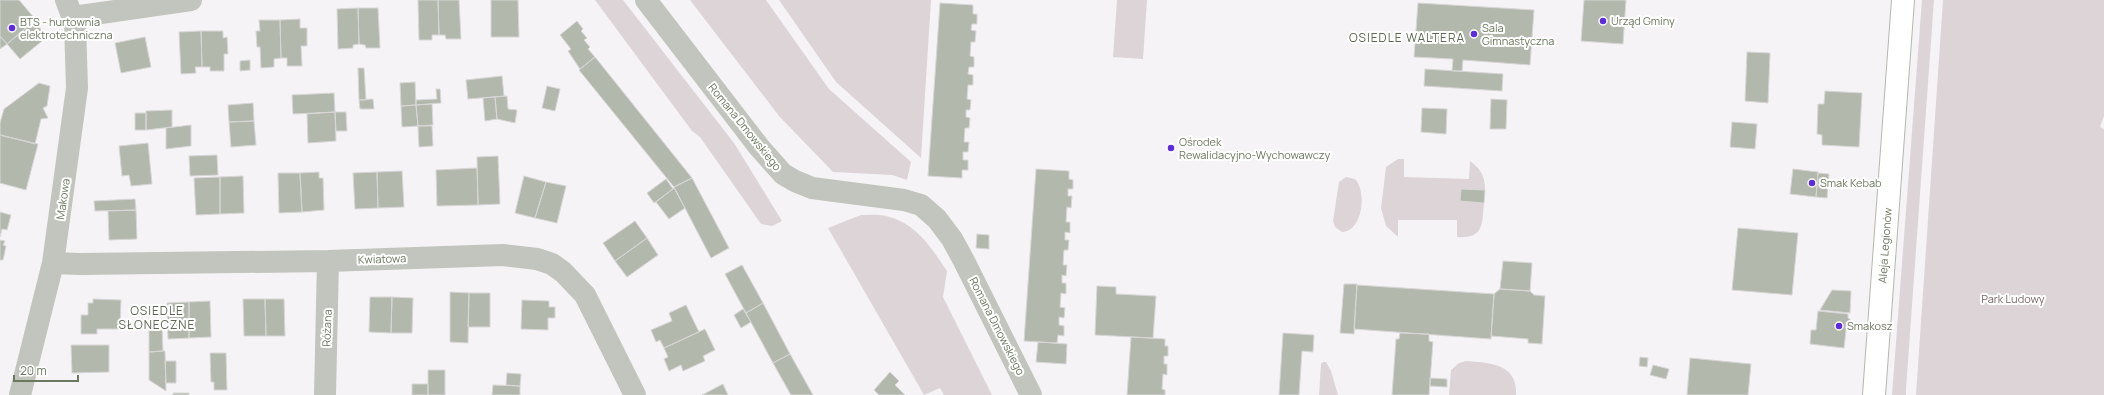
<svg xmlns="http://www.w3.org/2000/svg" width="2104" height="395" font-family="Manrope,sans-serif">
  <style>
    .green { fill: #ddd4d7 }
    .building { fill: #b2b8ab; stroke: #d8d6d8 }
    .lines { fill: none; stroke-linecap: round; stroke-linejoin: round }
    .secondary-casing { stroke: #b3b8ad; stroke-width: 24 }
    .street { stroke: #c1c5bd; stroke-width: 22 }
    .secondary { stroke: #fff; stroke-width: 22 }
    .poi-dot { fill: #5e2bde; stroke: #fff; stroke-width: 1.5 }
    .labels { text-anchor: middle; stroke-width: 4; stroke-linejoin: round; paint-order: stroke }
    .poi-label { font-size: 11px; fill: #6b785e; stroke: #fff; text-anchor: start }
    .street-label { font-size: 11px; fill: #6b785e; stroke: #fff }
    .park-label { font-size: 11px; fill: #7b6568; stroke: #fff }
    .neighbourhood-label { font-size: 12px; letter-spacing: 1px; fill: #5e6954; stroke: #fff }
  </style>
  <rect width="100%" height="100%" fill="#f6f3f6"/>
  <path class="green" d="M595,0H623L734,143L782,221L772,226L761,224L700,137L692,131Z
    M690,0H766L829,89L911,162L907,180L892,175L833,172L779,116Z
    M779,0H931L921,158L836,82Z
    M1117,0H1147L1143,59L1113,57Z
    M1922,0H1934L1906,389V395H1892Z
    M1943,0H2104V116L2100,127L2104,129V395H1916Z
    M1398,159H1404V177L1469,179L1470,161C1481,169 1485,176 1485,190L1461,189V201L1484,203C1482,224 1484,239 1457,237V220H1398V237L1386,226L1381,208L1386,167Z
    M1346,177L1355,179C1367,191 1363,231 1342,232L1335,227L1333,221L1339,182Z
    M861,215C869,215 878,214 886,216C916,223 931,247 947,271L943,297L992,395H944L940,388L924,395L828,228Z
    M1466,361C1489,363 1518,363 1516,395H1449L1451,370L1459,363Z
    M1323,362H1326L1331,371L1338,395H1319L1321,364Z"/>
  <path class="building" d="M0,0H19L36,20L7,44L0,36Z
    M418,0H438L439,35H432V40H419Z
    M438,0H459L461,39H446L445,35H439Z
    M491,0H518L519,37H491Z
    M1584,0H1626L1623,44L1581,41Z
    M940,3L973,5V14H977V24H972L971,30L976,31L975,42H971L970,56L974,57V67H969L968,74L973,75V85H968L967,99L971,100L970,110H966V117L970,118L969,128H965L964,142H969L968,152H963V160H968V170H962V178L928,176Z
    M1418,3L1534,10L1530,65L1463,60L1462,71H1452L1453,59L1414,57Z
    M358,8L359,44L353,45V48L338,49L337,9Z
    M358,8H378L380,48H366L365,45L359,44Z
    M300,19V28H307V46H301L302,66H287V58H281L280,20Z
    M259,20H280L281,58L274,59V67L261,68L260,47H257L256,31H260Z
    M34,21L47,37L20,59L7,44Z
    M577,21L583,29L581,31L587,38L584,40L590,47L588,49L595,57L580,69L568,51L571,49L560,35Z
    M201,31L202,67H195L196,73L181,74L179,32Z
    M201,31H223V38L227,37L228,54H224V71H210V67H202Z
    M0,36L7,44L0,49Z
    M145,37L151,67L121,73L115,43Z
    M1747,52L1770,53L1768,103L1745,101Z
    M595,57L692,178L674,187L579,70Z
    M250,60V70L240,71V61Z
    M358,68H364L366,100H359Z
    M1425,69L1503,74L1502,91L1424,86Z
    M502,76L504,96L468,99L466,80Z
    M415,82L416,105L401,106L400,83Z
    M39,83L50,86L47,106L43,108L48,118L41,119L35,144L0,135V123L4,109Z
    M547,86L560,89L555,111L542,108Z
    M436,89H440L441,103L416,105V100L437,99Z
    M1825,91L1862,93L1859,147L1822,145V135L1817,134L1818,104H1824Z
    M334,93L335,112L293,114L292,95Z
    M507,96L508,109L517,110L515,123L497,119L495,97Z
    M495,97L497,119L485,121L483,98Z
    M373,99L374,109H360L359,100Z
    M1491,99L1507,100L1506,129H1490Z
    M253,103L254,121L229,122L228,105Z
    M432,104L433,125L418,126L416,105Z
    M416,105L418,126L402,127L401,106Z
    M1422,108L1447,109L1446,134L1421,132Z
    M172,110V127L146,130V111Z
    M335,112H346L347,131H336Z
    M335,112L336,141L308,143L307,114Z
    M135,113H146V130H135Z
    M254,121L256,145L231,147L229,122Z
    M1732,122L1757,124L1755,149L1730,147Z
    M191,125V146L166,149V128Z
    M418,126H432L433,146L419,147Z
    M0,135L38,144L26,190L0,183Z
    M148,143L152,184L131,186L129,175L122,176L119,146Z
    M217,155L218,175L190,176L189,156Z
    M498,156L500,204L478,205L477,157Z
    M477,168L478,205L437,206L436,170Z
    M1036,169L1069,171V179L1073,180V189H1068V196H1072L1071,208L1067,207L1066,222H1070V233L1065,232V240H1069L1068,250H1064L1063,265H1067L1066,276L1062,275V283H1066V294L1061,293L1060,307L1065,308L1064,318L1059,317V325L1064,326V336L1058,335L1057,343L1024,341Z
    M1793,169L1818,172L1816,197L1790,194Z
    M402,171L404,207L378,208L377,172Z
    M319,172V178H323L324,210L302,212L300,173Z
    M377,172L378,208L355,209L353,173Z
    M278,173H300L302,212L279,213Z
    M1818,173L1829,174L1827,198L1816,197Z
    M243,176L244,213L220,214V177Z
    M524,176L546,182L535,218L515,213Z
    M220,177V214L196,215L194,178Z
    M692,178L729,248L711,258L674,187Z
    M666,179L673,189L654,203L647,193Z
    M546,182L566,186L557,223L535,218Z
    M674,188L685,208L669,219L656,202Z
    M1461,189L1485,190L1484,203L1460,201Z
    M135,199L136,210L95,211L94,201Z
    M136,210L137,239L109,240L108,211Z
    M0,212L11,215L7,230L2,229L0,237Z
    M635,221L647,238L615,261L603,243Z
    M1738,228L1798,233L1792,295L1732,290Z
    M977,234L989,235V249L976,248Z
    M647,238L658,255L627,277L615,261Z
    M0,240L5,241L3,245L6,246L3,260H0Z
    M1503,261L1532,263L1530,291L1500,289Z
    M742,265L763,303L746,313L725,274Z
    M1344,284H1357L1354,334L1340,333Z
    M1357,285L1494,294L1491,339L1354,329Z
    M1097,286L1116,287V294L1156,296L1153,338L1095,335Z
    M1500,289L1530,291L1534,295L1545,296L1542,344L1528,343V339L1491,336L1494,294Z
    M1832,290L1851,291L1850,313L1820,310Z
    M450,292L469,293L468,343L450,342Z
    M469,293H490V327H468Z
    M370,297H392L391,333L369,332Z
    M392,297L413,298L412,333H391Z
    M93,299L121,300L120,329H97V334H81V315H88V303H93Z
    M243,299H265L266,336H244Z
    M265,299H284L285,336H266Z
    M522,300L549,301V307H555V318H548V330L521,329Z
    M210,301L211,337L189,338V302Z
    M189,302V338L168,339L167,303Z
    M763,303L790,354L773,363L746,313Z
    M686,305L699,332L664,348L660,340L656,342L651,330L672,321L669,313Z
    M743,309L751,322L741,328L734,315Z
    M1818,311L1848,314V318L1850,319L1849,330H1846L1844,348L1810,344L1811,330H1816Z
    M162,327L163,351L149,352V328Z
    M705,329L715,350L703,356L705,361L683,371L681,365L669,371L664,359L668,357L664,348Z
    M1283,333L1314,335L1313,352L1302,351L1299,395H1279Z
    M1400,333L1429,334V341L1433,342L1429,395H1392L1396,339H1399Z
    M1131,337L1165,339V346H1168V356H1164V364H1167V375L1163,374L1162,389L1165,390V395H1127Z
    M1038,342L1067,344L1066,364L1036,362Z
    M71,345H109V372L72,373Z
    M163,351H165L166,391L149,380V352Z
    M210,353H226L227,390H214V382H211Z
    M790,354L813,395H791L773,363Z
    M1640,357L1648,358L1647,367L1639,366Z
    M1690,358L1751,364L1748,395H1687Z
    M165,361H176V383H166Z
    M1653,365L1669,369L1666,379L1650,375Z
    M428,370H445V395H428Z
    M890,372L899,381L895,385L905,395H879L874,390Z
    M507,373L521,374L520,386L506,385Z
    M1430,378L1447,379V387L1430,386Z
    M412,384H428V395H412Z
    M723,384L728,395H702Z
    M493,385L520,386V395H492Z
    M173,393H189V395H173Z"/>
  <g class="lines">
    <g class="secondary-casing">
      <g id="secondary">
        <path id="s1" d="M1874,395L1903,0"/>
      </g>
    </g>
    <path class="street" d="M646,0L759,147L783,174L795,181L812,188L904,200L921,205L937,219L952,239L964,261L1031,395
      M73,17L191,0
      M53,263L80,264L328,261L503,255L537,259L552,264L563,272L585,295L635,395
      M20,395L53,263L77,88L75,24L66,0
      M325,395L328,261"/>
    <use href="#secondary" class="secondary"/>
  </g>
  <g class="poi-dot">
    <circle cx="1603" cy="21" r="4"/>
    <circle cx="12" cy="28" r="4"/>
    <circle cx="1474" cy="34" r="4"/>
    <circle cx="1171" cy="148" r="4"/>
    <circle cx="1812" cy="183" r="4"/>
    <circle cx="1839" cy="326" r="4"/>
  </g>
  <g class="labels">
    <g class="poi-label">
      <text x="1611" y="25">Urząd Gminy</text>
      <text x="20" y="26">BTS - hurtownia<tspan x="20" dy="13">elektrotechniczna</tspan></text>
      <text x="1482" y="32">Sala<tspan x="1482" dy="13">Gimnastyczna</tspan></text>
      <text x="1179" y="146">Ośrodek<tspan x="1179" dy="13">Rewalidacyjno-Wychowawczy</tspan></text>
      <text x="1820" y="187">Smak Kebab</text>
      <text x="1847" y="330">Smakosz</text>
    </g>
    <g class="street-label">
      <text transform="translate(745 127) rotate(51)" y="4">Romana Dmowskiego</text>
      <text transform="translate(63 199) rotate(-82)" y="4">Makowa</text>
      <text dy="4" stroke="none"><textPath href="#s1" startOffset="150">Aleja Legionów</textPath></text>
      <text transform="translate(382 259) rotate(-2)" y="4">Kwiatowa</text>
      <text transform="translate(997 326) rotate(63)" y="4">Romana Dmowskiego</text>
      <text transform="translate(327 328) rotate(-88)" y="4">Różana</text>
    </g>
    <g class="park-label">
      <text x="2013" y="303">Park Ludowy</text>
    </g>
    <g class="neighbourhood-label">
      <text x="1407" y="42">OSIEDLE WALTERA</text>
      <text x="157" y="315">OSIEDLE<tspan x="157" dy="14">SŁONECZNE</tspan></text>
    </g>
  </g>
  <path d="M14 375v6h64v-6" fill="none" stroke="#6b785e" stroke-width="2"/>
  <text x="20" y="375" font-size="12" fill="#6b785e" stroke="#ffffff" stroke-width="3" paint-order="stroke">20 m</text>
</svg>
